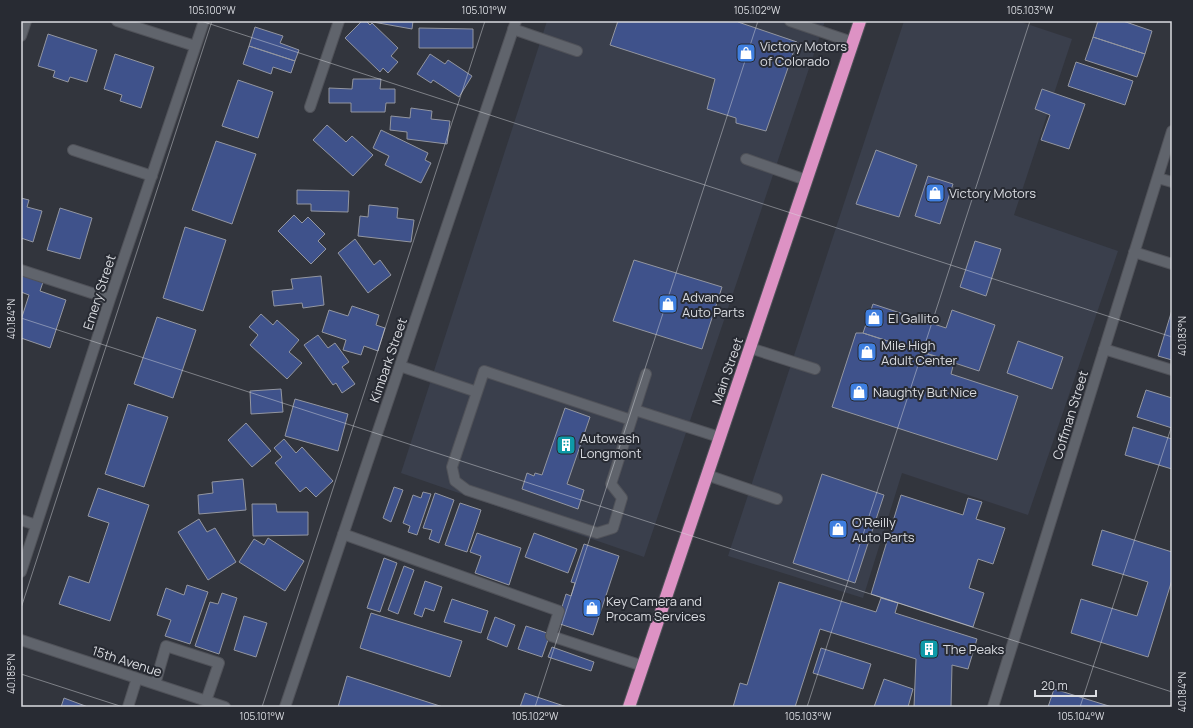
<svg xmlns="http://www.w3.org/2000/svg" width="1193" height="728" font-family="Manrope,sans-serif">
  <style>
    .built { fill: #3a3f4c }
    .building { fill: #3f528b; stroke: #9396a0 }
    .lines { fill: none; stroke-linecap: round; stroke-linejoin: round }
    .minor-casing { stroke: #505259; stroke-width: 12 }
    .highway-casing { stroke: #505259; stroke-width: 14 }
    .minor { stroke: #60646c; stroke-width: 10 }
    .highway { stroke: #dd92c4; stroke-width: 12 }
    .ticks { fill: none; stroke: #dadce1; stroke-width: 1; stroke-opacity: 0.45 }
    .labels { text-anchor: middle; stroke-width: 4; stroke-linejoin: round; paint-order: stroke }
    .poi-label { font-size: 13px; fill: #dadce1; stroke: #282b33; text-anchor: start }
    .street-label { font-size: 13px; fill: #dadce1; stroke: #282b33 }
    .neatline { fill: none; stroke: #dadce1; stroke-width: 1.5 }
    .ticks-label { font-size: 10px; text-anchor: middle; fill: #dadce1 }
  </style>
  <rect width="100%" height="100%" fill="#32353d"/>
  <path class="built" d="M547,21H825L644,557L401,473Z
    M904,21H1018L1072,39L1014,215L1118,251L1028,515L902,473L863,598L728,556Z"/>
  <path class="building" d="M362,21H366L370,25L372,23L398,48L391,56L398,62L388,73L383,68L380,72L345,38Z
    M373,21H413L412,29L373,22Z
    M618,21H739L738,22L797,42L766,131L736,123V118L707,109L715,79L610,45Z
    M1098,21H1123L1152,31L1145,54L1093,37Z
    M255,27L283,36L280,43L299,50L295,61L249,46Z
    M419,28L473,29V48H419Z
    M48,34L97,50L87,82L70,77L68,82L53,77L55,71L38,66Z
    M1093,37L1145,54L1137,77L1085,60Z
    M249,46L295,61L291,73L273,67L271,74L243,64Z
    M115,54L154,67L141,108L120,101L122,95L104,89Z
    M430,54L445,64L448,60L472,76L459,97L433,80L431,83L417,74Z
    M1076,62L1133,81L1125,105L1068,86Z
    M353,79H381L380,89H395V103H386L385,112H351V103H329V88L352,89Z
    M238,80L273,92L258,138L222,126Z
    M1042,89L1085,104L1069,149L1041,140L1050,115L1035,109Z
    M411,108L432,111L431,119L450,121L447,144L407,139V132L390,130L391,116L410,118Z
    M327,125L346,142L352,136L373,155L353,176L313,140Z
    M381,130L428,153L425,160L431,163L421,183L385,165L389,156L373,148Z
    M216,141L256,154L232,224L192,210Z
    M876,150L917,165L899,217L856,204Z
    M928,176L953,184L940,224L915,216Z
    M297,190L349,191L348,212L311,211V204H297Z
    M21,198L29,200L27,207L42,211L33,242L21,238Z
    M369,205L398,208L397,218L414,220L411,242L358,236L360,216L368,217Z
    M60,208L92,218L80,259L47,250Z
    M294,215L302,223L308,217L325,234L318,241L326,249L311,264L278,231Z
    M185,227L226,240L203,311L163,298Z
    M355,239L374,265L380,260L391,275L368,293L338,253Z
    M975,241L1001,249L986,296L960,287Z
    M634,260L722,287L702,349L613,321Z
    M21,275L43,282L40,291L66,300L50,348L21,338V320L29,295L21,292Z
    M321,276L324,305L303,308L302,303L274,306L272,291L293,289L291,279Z
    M873,304L946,328L952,310L995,325L979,371L863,333Z
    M352,306L379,315L376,325L385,328L378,351L364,346L361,355L343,350L346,340L322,332L329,310L348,316Z
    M1172,310V360L1158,356Z
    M261,314L273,325L277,320L299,340L289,352L302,363L287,379L250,345L258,335L249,327Z
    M157,317L196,330L173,398L134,384Z
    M856,333H863L954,362L951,374L1018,396L997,460L832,407Z
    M318,335L328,348L335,343L349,362L342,367L355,384L342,393L336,383L333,385L304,345Z
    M1018,341L1063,357L1052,389L1007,373Z
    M281,389L283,412L251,414L250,391Z
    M1146,390L1172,398V428L1137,417Z
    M295,399L348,414L338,451L285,436Z
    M128,404L168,417L144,487L105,474Z
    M565,408L590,417L567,484L584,490L578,509L522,489L527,473L534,476L535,473L542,475Z
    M246,423L271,451L252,467L228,440Z
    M1133,427L1172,439V469L1125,455Z
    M284,439L296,453L302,447L333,481L316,497L306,487L300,492L275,463L282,457L274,448Z
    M822,474L884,495L855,583L793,563Z
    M243,479L246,510L199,514L198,495L213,493L212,482Z
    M394,487L403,490L391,522L383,518Z
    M98,488L149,505L110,621L59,604L69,576L89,583L109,523L88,516Z
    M423,492L431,494L417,535L408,532L410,526L403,523L413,495L421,498Z
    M435,493L454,500L439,543L429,539L432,530L423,528Z
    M901,495L963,515L968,498L982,502L976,519L1005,528L993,564L978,559L969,588L984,593L973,627L871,594Z
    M460,503L481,510L467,552L445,545Z
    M252,504H276L277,512H308V535L253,536Z
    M199,519L207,532L215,528L236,562L208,580L178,532Z
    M1102,530L1172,552V580L1148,657L1071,633L1081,599L1137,616L1148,582L1092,565Z
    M477,533L521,548L509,585L475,573L481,556L470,552Z
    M534,533L577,549L568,573L525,557Z
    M268,538L304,561L285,591L239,562L254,539L264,545Z
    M584,544L619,556L593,635L557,623L566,594L571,596L575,583L571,582Z
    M384,558L397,563L380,612L367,608Z
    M404,566L414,570L398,614L388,610Z
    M425,581L442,587L434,611L425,608L422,617L414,614Z
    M779,582L876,612L881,598L898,603L895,613L977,639L968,669L952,665L951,707H914L916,659L820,629L795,707H733L740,683L747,685Z
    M187,585L208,592L190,644L165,636L171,620L157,615L166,588L184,595Z
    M222,593L237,598L219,654L195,646L210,602L218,604Z
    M452,599L488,611L481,633L444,622Z
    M371,613L462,641L450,677L360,648Z
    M244,616L267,623L256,657L234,650Z
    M495,617L515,625L507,647L487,639Z
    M526,626L550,634L542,657L518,649Z
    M552,647L594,662L591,671L548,657Z
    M821,648L871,664L863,689L813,673Z
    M347,676L443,707H338Z
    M884,679L913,689L908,707H874Z
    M1054,689L1112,707H1048Z
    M525,693L567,707H520Z
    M64,698L88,707H61Z"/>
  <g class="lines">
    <g class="minor-casing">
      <path id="minor" d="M117,21L195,46
        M790,21L852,42
        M513,29L577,51
        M21,36L26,21
        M310,107L339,21
        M73,150L152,176
        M746,159L806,180
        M1158,178L1172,182
        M1134,252L1172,264
        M21,270L110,299
        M750,348L815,369
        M1104,349L1172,370
        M400,366L477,392
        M635,410L719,437
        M631,420L484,371L452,467L455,481L467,490L597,533L613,528L622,498L611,484L646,374
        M707,475L777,499
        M21,520L36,525
        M343,534L559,611L551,636L643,666
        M21,572L110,299L204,21
        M21,640L225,707
        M155,684L166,646L219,663L206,701
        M128,707L137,678
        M285,707L516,21
        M993,707L1172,131"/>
    </g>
    <g class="highway-casing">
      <path id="highway" d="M629,707L860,21"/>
    </g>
    <use href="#minor" class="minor"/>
    <use href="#highway" class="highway"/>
  </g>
  <path class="ticks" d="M201,21L1172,337M21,318L1172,692M21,608L212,21M21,674L123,707M262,707L485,21M535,707L758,21M807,707L1030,21M1080,707L1172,425"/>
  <defs>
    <g id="shop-square" transform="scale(1)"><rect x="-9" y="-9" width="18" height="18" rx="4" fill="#3f7fe0" stroke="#282b33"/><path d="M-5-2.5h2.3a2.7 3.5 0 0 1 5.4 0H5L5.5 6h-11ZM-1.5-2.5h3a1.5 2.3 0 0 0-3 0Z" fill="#fff"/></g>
    <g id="building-square" transform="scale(1)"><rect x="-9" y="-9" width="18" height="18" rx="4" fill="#0f9aa8" stroke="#282b33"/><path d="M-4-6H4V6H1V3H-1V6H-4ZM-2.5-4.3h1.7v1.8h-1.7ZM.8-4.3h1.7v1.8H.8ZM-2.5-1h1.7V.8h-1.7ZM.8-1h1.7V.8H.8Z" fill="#fff"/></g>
  </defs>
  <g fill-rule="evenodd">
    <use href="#shop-square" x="746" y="53"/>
    <use href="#shop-square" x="935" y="193"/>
    <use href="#shop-square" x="668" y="304"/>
    <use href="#shop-square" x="874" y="318"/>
    <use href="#shop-square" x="867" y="352"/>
    <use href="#shop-square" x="859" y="392"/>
    <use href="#building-square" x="566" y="445"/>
    <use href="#shop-square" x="838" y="529"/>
    <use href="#shop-square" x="592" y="608"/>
    <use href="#building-square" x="929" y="649"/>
  </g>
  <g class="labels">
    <g class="poi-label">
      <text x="760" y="51">Victory Motors<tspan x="760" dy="15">of Colorado</tspan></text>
      <text x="949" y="198">Victory Motors</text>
      <text x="682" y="302">Advance<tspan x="682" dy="15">Auto Parts</tspan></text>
      <text x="888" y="323">El Gallito</text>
      <text x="881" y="350">Mile High<tspan x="881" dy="15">Adult Center</tspan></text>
      <text x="873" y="397">Naughty But Nice</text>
      <text x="580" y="443">Autowash<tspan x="580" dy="15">Longmont</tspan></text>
      <text x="852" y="527">O'Reilly<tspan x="852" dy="15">Auto Parts</tspan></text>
      <text x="606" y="606">Key Camera and<tspan x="606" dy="15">Procam Services</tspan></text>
      <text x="943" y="654">The Peaks</text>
    </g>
    <g class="street-label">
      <text transform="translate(99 292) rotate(-72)" y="5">Emery Street</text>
      <text transform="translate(388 360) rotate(-71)" y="5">Kimbark Street</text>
      <text transform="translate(727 371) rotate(-71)" y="5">Main Street</text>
      <text transform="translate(1070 415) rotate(-73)" y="5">Coffman Street</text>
      <text transform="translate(127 661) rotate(18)" y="5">15th Avenue</text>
    </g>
  </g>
  <rect width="1193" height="728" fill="none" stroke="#282b33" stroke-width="44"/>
  <path d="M1035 690v6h61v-6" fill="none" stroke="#dadce1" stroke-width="2"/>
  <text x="1041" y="690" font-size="12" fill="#dadce1" stroke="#282b33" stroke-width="3" paint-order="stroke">20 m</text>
  <rect x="22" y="22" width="1149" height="684" class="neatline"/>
  <g class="ticks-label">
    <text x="212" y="14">105.100°W</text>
    <text x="484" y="14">105.101°W</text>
    <text x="757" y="14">105.102°W</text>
    <text x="1030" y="14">105.103°W</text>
    <text transform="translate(11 319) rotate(-90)" y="4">40.184°N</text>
    <text transform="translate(1182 336) rotate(-90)" y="4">40.183°N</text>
    <text transform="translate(11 674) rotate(-90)" y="4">40.185°N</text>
    <text transform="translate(1182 692) rotate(-90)" y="4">40.184°N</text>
    <text x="262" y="720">105.101°W</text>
    <text x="535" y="720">105.102°W</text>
    <text x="808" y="720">105.103°W</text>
    <text x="1081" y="720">105.104°W</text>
  </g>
</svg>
